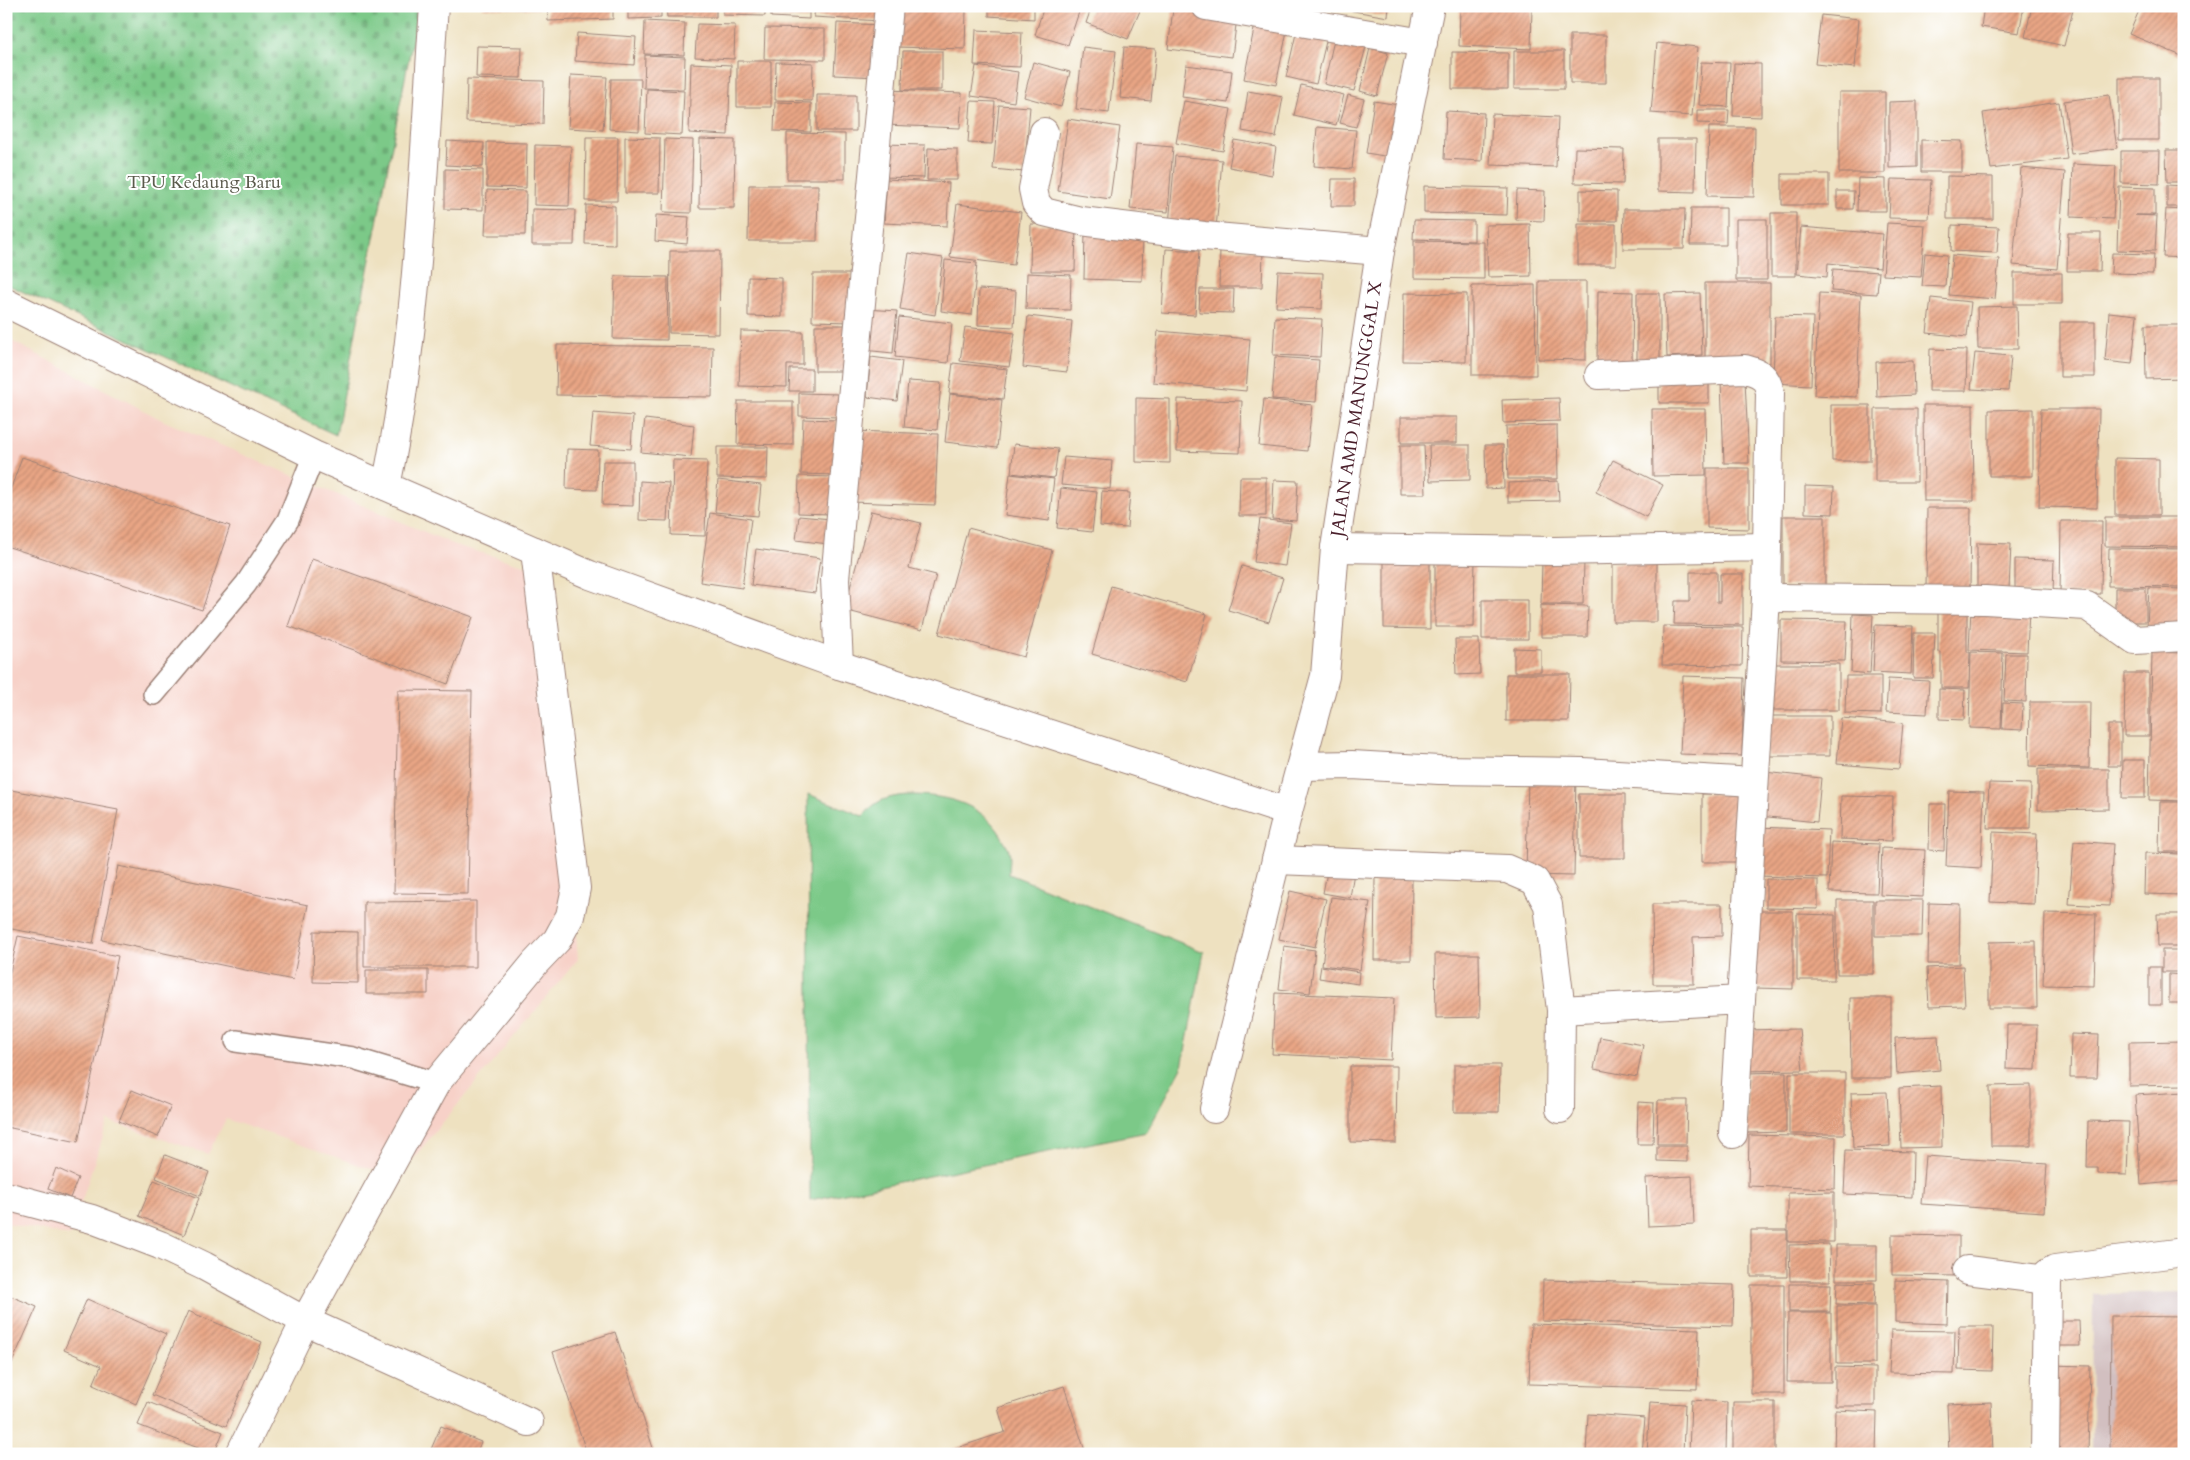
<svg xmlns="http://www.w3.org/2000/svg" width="2190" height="1460" font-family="Cardo,serif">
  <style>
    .built { fill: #f7d1c8 }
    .industrial { fill: #d2bfc0 }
    .green { fill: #7bc988; stroke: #62745a }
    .cemetery { fill: url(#cemetery-stones); stroke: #62745a }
    .building { fill: url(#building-hatch) }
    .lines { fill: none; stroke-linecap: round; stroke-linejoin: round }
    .lane-casing { stroke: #9c8076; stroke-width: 24 }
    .street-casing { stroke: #9c8076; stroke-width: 30 }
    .lane { stroke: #fff; stroke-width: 21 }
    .street { stroke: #fff; stroke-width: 28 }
    .labels { text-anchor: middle; stroke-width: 4; stroke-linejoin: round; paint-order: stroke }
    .park-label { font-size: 18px; fill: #5b5a4c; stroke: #fff }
    .street-label { font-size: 18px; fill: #4a1f2b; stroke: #fff }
  </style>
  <defs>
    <pattern id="cemetery-stones" width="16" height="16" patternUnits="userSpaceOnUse" patternTransform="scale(1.25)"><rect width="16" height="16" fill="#7bc988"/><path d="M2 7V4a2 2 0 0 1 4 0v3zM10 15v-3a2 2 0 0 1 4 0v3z" fill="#6cac76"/></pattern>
    <pattern id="building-hatch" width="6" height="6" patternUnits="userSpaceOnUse" patternTransform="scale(1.25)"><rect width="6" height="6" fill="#e9a685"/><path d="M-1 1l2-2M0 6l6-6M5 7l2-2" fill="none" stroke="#bf876d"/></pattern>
  </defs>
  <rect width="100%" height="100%" fill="#fff"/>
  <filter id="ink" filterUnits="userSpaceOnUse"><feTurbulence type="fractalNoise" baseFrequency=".02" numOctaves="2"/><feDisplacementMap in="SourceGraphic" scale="10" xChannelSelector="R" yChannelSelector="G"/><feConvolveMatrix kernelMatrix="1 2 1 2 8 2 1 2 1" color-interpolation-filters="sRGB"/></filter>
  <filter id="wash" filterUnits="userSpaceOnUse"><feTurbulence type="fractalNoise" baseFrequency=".0096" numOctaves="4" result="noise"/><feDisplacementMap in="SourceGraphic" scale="20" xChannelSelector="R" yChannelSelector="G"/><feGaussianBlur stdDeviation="1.12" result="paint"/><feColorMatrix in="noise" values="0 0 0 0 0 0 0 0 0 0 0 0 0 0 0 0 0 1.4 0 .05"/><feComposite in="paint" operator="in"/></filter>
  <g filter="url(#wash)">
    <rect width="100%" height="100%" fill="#eee1c0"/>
    <path class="built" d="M6,338L164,421L458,546L548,572L578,959L397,1178L226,1119L208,1154L108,1121L70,1236L6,1223Z"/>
    <path class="industrial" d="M2184,1292V1454H2092L2093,1294Z"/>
    <path class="green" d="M808,794L863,816C867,812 870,808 874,805C884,797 901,795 914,795C956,796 992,808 1009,851C1011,858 1009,867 1009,874L1204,952L1182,1067L1147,1132L810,1200Z"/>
    <path class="cemetery" d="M6,6H419L336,435L6,284Z"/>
    <g id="blocks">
      <path class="building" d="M483,6H539V9L483,8Z
        M547,6H613V19L548,21Z
        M628,6H661V18L628,19Z
        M666,6H716V17H667Z
        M723,6H765V16L723,15Z
        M771,6H809V19L771,17Z
        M815,6H881L880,21L814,17Z
        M989,6H1034V19L989,16Z
        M1044,6H1081L1068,45L1035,35Z
        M1092,6H1142L1128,39L1086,23Z
        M1325,6H1389L1388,17Z
        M1460,6H1532L1531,49L1459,46Z
        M1984,6H2024L2019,33L1981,27Z
        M2032,6H2074L2064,46L2025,37Z
        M2141,6H2177L2184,9V57L2129,34Z
        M897,9L966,11L965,49L896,47Z
        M1173,9L1237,17L1232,57L1168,49Z
        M1821,15L1859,19L1855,68L1815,64Z
        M645,21L685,23L684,55L644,54Z
        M837,23L882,25L879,77L834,75Z
        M697,24L735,25L734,59L695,57Z
        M1255,24L1287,31L1276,85L1244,79Z
        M1298,25L1328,33L1316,84L1286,77Z
        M765,28L825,29V60L764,59Z
        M976,30L1022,32L1020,67L974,65Z
        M577,33L636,37L634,65L575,61Z
        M1570,35H1606V83H1570Z
        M1334,40L1366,47L1354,91L1324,84Z
        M1657,43L1698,47L1692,116L1651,113Z
        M477,46L522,47L521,78L476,77Z
        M1083,47L1116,51L1109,113L1076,109Z
        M1124,47L1156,49L1151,101L1120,98Z
        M1370,48L1388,53L1377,96L1360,91Z
        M903,51H942V90H902Z
        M1514,51H1564V89H1514Z
        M1452,52L1508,53V89H1452Z
        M645,55L685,57L684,89L644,88Z
        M737,61H771V107H737Z
        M776,62L813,63L812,101L775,100Z
        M1033,62L1070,72L1061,107L1024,97Z
        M1701,62L1730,63L1728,107L1699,105Z
        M691,63L731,65L728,135L689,133Z
        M1734,63L1761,64V117L1733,116Z
        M1186,65L1232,71L1228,103L1182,97Z
        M976,66L1018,72L1014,102L971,96Z
        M571,75L607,77L603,130L568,128Z
        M2119,78H2159V140H2119Z
        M467,79L544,81L543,124L466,122Z
        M611,79H641L639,131L609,129Z
        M1301,85L1344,95L1336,125L1294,115Z
        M647,89L684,91L682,135L645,133Z
        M887,90L962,93L960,128L885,125Z
        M1248,91L1283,97L1276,137L1242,131Z
        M1839,92H1885V173H1839Z
        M817,95H856V131H817Z
        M1348,95L1364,99L1356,127L1340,123Z
        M2109,95L2117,148L2071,154L2064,101Z
        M971,101L995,102L992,144L968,143Z
        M1184,101L1231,109L1223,151L1176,143Z
        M1374,101L1399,105L1390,157L1366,153Z
        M1917,101V167L1889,168V102Z
        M775,102L811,103V132L774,131Z
        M2059,102L2067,159L1991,169L1983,113Z
        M999,105L1030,107L1024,172L993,169Z
        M1697,110H1729L1728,124L1697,123Z
        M1446,111L1484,113L1482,161L1444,159Z
        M1492,114L1558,117L1556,167L1490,165Z
        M1068,119L1120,127L1110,199L1058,191Z
        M1317,127L1356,130L1352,169L1314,166Z
        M1709,127H1755L1754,197L1707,196Z
        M787,133L845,134V179H787Z
        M586,137H618L617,201H585Z
        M625,137L660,138L659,193H625Z
        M665,139L693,140L691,213L663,212Z
        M700,139L735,140L734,208H699Z
        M1658,139H1696L1695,192L1658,191Z
        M1234,140L1276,147L1272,175L1229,167Z
        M1921,140L1962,141V172H1921Z
        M447,141L484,143L483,167L446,165Z
        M487,142L527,143L526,188L487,187Z
        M881,144L925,145L924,178L881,177Z
        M1136,144L1173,147L1168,212L1130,209Z
        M535,145L571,146L569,206L534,205Z
        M928,148L957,149V180H927Z
        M1575,148L1624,149L1623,184L1574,183Z
        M2166,150H2184V182H2167Z
        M2121,151H2160L2159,184L2121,183Z
        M1175,156L1222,160L1216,229L1169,225Z
        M2073,164L2116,166L2113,219L2071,217Z
        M2021,168L2065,172L2057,269L2013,265Z
        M445,169L483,170V210L445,209Z
        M1782,174H1829V205H1782Z
        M1947,176L1993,177V219H1947Z
        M1858,178L1886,179V211H1857Z
        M887,179L949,183L947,226L884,223Z
        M1332,179H1354V206H1331Z
        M1891,179L1931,180L1929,219L1889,218Z
        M749,185H818L817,241H748Z
        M2167,185L2184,186V207H2167Z
        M1424,186L1508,188L1507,215L1424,213Z
        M2119,187L2155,188V215H2135L2157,216L2155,251L2117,250Z
        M487,190L526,191L525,235H485Z
        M1517,190L1545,191L1544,221L1516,220Z
        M1580,190L1617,191V221H1580Z
        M1837,191H1854L1853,209H1837Z
        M957,204L1021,212L1014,265L950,257Z
        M586,205L615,206V245L585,244Z
        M1691,208H1726V245H1690Z
        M532,209L575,210L574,245H532Z
        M1624,209H1685L1684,249H1623Z
        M2166,209L2184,210V258L2163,257Z
        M1771,213H1796V276H1771Z
        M656,215L689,217L687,244L655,241Z
        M1736,219H1767V280H1736Z
        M1414,220L1474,221V241L1413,239Z
        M1887,223L1925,225L1921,277L1883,275Z
        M1031,224L1076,225L1075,271H1030Z
        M1530,224L1531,276L1488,277L1486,225Z
        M1578,224H1616V265H1578Z
        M1952,225L1999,227L1997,253L1951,251Z
        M1801,227L1883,234L1880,268L1828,263L1827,277L1797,274Z
        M1085,232L1143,233L1142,281L1084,279Z
        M2068,233H2101L2100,271H2067Z
        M1414,241L1484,242V279L1414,278Z
        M1166,249L1199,251L1195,315L1162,313Z
        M1220,249L1263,250L1262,287H1219Z
        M670,251H720L719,334L669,333Z
        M909,253L943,258L935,315L900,309Z
        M1925,253L1947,255L1945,287L1922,286Z
        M2112,253L2154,254L2153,274L2111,273Z
        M1952,255L1999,259L1995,299L1949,295Z
        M945,260L977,263L972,315L941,311Z
        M1833,269L1879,272L1877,294L1831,291Z
        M1278,271L1323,273L1322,309L1276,307Z
        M1027,273L1071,275L1070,310L1026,309Z
        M2014,273H2062V304H2014Z
        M813,274H851L850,322L812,321Z
        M615,276L668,277L667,340L613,339Z
        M748,277L782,278V317L748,316Z
        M1539,281H1586V360L1538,359Z
        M1705,283H1770V363H1705Z
        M1535,285L1536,375H1472V286Z
        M979,289L1016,291L1014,327L978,325Z
        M1200,289H1234L1233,313L1199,312Z
        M1598,291L1633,292L1632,363L1597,362Z
        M1404,293L1467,294L1466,362L1403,361Z
        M1637,293H1660V360H1637Z
        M1700,293L1702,355L1667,357L1665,294Z
        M1819,293L1861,295L1857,397L1814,395Z
        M1931,298L1971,302L1967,337L1927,333Z
        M2017,306L2018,349H1978L1977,307Z
        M866,309L897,311L893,353L863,350Z
        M2109,312L2137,315L2132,364L2105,361Z
        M1028,316L1072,321L1067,372L1023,367Z
        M1775,316L1813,317L1811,385L1773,383Z
        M899,317L952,323L948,363L895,357Z
        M1275,317L1322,319L1320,357L1273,355Z
        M2060,322H2095V377H2060Z
        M815,325H848L847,371H815Z
        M2145,325H2184V378L2146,379Z
        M965,327L1015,333L1009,367L960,361Z
        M741,331L803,332V365H787V387L739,386Z
        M1158,331L1250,339L1246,391L1153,382Z
        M557,345L713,347L712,397L556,395Z
        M1930,349L1967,350L1966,391H1929Z
        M1975,353L2011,356L2008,391L1971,389Z
        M871,357L902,361L897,401L867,397Z
        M1275,357L1319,360L1316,402L1272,399Z
        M1913,361L1914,395L1877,397L1876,362Z
        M953,363L1007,369L1003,399L949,393Z
        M790,369H812V391H789Z
        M1659,377H1709V403H1659Z
        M1745,380L1749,463H1724L1721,381Z
        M908,381L941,383L937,430L904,427Z
        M799,393L839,394V417L799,416Z
        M950,394L1002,400L997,448L945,442Z
        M1136,398L1170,399V463L1136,462Z
        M1559,398L1560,421L1503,423L1502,400Z
        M1178,399L1242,401L1240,453L1177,451Z
        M1264,399L1312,405L1307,451L1259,446Z
        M738,401H793V445L737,444Z
        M1831,405H1870V461H1832Z
        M1923,405H1973L1974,501H1924Z
        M1652,409H1705L1706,475L1653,476Z
        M1875,409H1917V482H1875Z
        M2033,409V476H1989V410Z
        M2041,409H2099L2097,508L2039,507Z
        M593,413L633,416L631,449L590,446Z
        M1401,417H1457V443H1401Z
        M645,419L694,425L691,457L641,452Z
        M803,419L837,420L835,475L801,474Z
        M1557,425L1558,479H1508L1506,426Z
        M854,431L938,434L935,505L851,502Z
        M1014,444L1058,449L1054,478L1011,473Z
        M1400,445H1424L1426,494H1400Z
        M1429,445H1470V480L1430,481Z
        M1485,445H1503L1504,488L1486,489Z
        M717,447H768L767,479L717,478Z
        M567,449L598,450L597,490L566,489Z
        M22,457L230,526L202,610L6,546V502Z
        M1064,457L1112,461L1110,489L1061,485Z
        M2115,458L2159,459V515H2115Z
        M673,460L707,461L705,536L671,535Z
        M1613,460L1663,485L1646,517L1596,492Z
        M603,461H633V506L602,505Z
        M1707,468H1749V529L1707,528Z
        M1010,474L1054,479L1049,521L1005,515Z
        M799,476L833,477L831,514L798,513Z
        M1240,477H1266V516H1239Z
        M718,480L761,485L758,516L715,512Z
        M1274,480L1298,481L1296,521L1272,519Z
        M640,481L669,483L667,521L639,520Z
        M1558,481L1559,501L1508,502V483Z
        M1805,486L1834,487L1833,514L1805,513Z
        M1061,488L1097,492L1092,532L1057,528Z
        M1102,491L1130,493L1127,528L1100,526Z
        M1927,508H1971L1970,588H1926Z
        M871,511L921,523L909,568L936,575L922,630L844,610Z
        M710,513L751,519L742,588L700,582Z
        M799,516L831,519L828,544L796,540Z
        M1783,516H1825V586H1783Z
        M2105,517H2184V547L2105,546Z
        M1260,519L1291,523L1285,566L1254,562Z
        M2061,521H2102L2101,594H2060Z
        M968,528L1052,550L1024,657L939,634Z
        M1977,543L2011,544L2009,590L1977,589Z
        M2109,548L2184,549V587L2108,586Z
        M756,549L820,558L815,593L751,585Z
        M1384,554H1430V629L1384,628Z
        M1435,555L1475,556L1474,627H1435Z
        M312,559L473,617L448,684L288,626Z
        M2015,559L2054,560L2053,593L2015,592Z
        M1542,560L1584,561L1583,604H1541Z
        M1657,562V622H1613V563Z
        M1242,566L1283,578L1269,622L1228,610Z
        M1690,572H1717V602H1720V574H1743V625L1674,624L1675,601H1690Z
        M1111,586L1207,614L1187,682L1092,654Z
        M2115,588H2146V622H2115Z
        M2149,588L2184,589V627L2147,626Z
        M1482,600H1528V639H1482Z
        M1541,605L1588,606L1587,637H1541Z
        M1938,607H1967V652H1970L1969,688H1941V652H1938Z
        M1971,608L2029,610L2027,652L1969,650Z
        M1853,614L1873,615L1870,674L1851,672Z
        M1781,620L1847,621L1845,661L1781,660Z
        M1875,625L1913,626L1911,674L1873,672Z
        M1663,626L1743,627L1742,666L1662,665Z
        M1914,633H1935L1933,678H1913Z
        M1455,639H1479L1480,674L1456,675Z
        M1514,648L1541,649V672H1514Z
        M1971,652L2003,653L2001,729L1969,728Z
        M2152,652L2184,653V801L2149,800Z
        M2006,654H2027L2026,702L2004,701Z
        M1771,664H1839V710H1771Z
        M2125,673H2149V736H2124Z
        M1506,674H1570L1569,721H1506Z
        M1683,676L1744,678L1742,756L1680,754Z
        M1846,676H1881V714L1845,713Z
        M1888,679L1929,681L1927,714L1886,712Z
        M1939,689L1965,690L1964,720L1939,719Z
        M398,690L472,691L468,894L394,893Z
        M2030,702H2090L2089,768L2029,766Z
        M2003,703L2023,704L2022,730L2002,729Z
        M1767,716H1830V756H1767Z
        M1841,718L1903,723L1899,769L1837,764Z
        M2108,725H2121V766H2108Z
        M2123,760H2145V798H2122Z
        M2038,769H2109V809L2038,810Z
        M1764,772L1821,778L1817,822L1759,816Z
        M1528,775L1576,776L1574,876L1526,875Z
        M1989,783L2031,784L2030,828H1987Z
        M6,789L118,810L93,944L6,928Z
        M1949,791L1984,792L1981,868L1946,866Z
        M1579,794H1625V858H1579Z
        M1702,794H1743V862H1702Z
        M1841,796L1893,797L1892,841L1840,839Z
        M2160,802H2184V852H2159Z
        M1930,804H1945L1944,851L1929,850Z
        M1758,827L1829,830L1827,878L1756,876Z
        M1993,832L2037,834L2034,904L1990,902Z
        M2074,841L2113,844L2109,906L2069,904Z
        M1831,842L1879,844L1877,893L1829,892Z
        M1882,848L1925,850L1923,897L1880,895Z
        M2145,853L2184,854V895L2144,894Z
        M118,866L308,905L293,980L102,940Z
        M1328,867L1354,872L1350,898L1323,893Z
        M1375,878L1412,879L1411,960H1374Z
        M1766,879L1818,880V909L1766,908Z
        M1290,891L1326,899L1315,947L1279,939Z
        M1331,897L1370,902L1360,970L1322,965Z
        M1837,900H1873V974H1837Z
        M1875,900H1923L1922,936H1875Z
        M476,901V967H364V902Z
        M1929,903L1960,904L1959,964H1928Z
        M1652,904H1722V936L1693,937L1694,984H1653Z
        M1755,911H1793V989L1755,988Z
        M2045,913L2096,914L2094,986L2043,985Z
        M1797,914L1835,915L1834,980H1797Z
        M2157,914H2184V946H2158Z
        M314,931L358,932V983L313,982Z
        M6,935L11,936L7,954H6Z
        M18,936L118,956L78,1142L6,1127V989Z
        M2036,941L2037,1008H1989V942Z
        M1284,946L1315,950L1310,993L1279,989Z
        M2162,950H2184V972H2162Z
        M1435,954H1479L1480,1017L1436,1018Z
        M1321,966L1359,972L1358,984L1319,978Z
        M1963,966L1965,1006L1929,1007L1927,968Z
        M2149,967H2161V1005H2149Z
        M366,970H428V994H366Z
        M2169,974L2184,975V1003H2169Z
        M1275,993L1394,998L1391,1060L1272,1054Z
        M1850,998H1891V1078H1851Z
        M2007,1025H2037L2036,1070L2006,1069Z
        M1799,1029L1803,1070L1743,1071V1030Z
        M2071,1034L2099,1035L2097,1078H2070Z
        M1938,1036L1940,1070L1897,1074L1895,1038Z
        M1600,1037L1643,1045L1637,1077L1594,1069Z
        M2184,1041V1085L2129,1086V1042Z
        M1454,1065H1500L1499,1112H1454Z
        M1350,1066H1397L1396,1143L1350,1142Z
        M1786,1072V1132L1747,1133V1073Z
        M1789,1073H1845V1134H1789Z
        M2031,1085V1146H1991L1990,1086Z
        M1941,1086L1942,1147L1901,1148L1899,1088Z
        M132,1090L171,1106L158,1137L119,1121Z
        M1887,1092L1890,1146L1853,1148L1851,1093Z
        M2184,1092V1181L2141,1185L2135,1095Z
        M1658,1100H1687L1686,1144H1657Z
        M1638,1102L1654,1103L1653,1144H1637Z
        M2088,1121L2129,1122L2127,1175L2098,1174V1168H2087Z
        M1749,1135L1836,1137L1835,1189L1748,1186Z
        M1657,1146H1687V1162L1657,1161Z
        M1846,1150L1913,1152L1912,1197L1844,1194Z
        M165,1155L209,1172L200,1196L156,1178Z
        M1925,1156L2047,1164L2044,1212L1921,1204Z
        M56,1168L78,1178L70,1198L48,1189Z
        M1692,1176L1694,1224L1648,1226L1646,1178Z
        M154,1180L199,1198L184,1235L139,1216Z
        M1834,1192V1242H1788V1193Z
        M1751,1230H1787V1277H1751Z
        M1892,1235L1959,1236V1276L1892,1275Z
        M1829,1244L1830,1281H1790L1789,1245Z
        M1836,1245H1877V1280H1836Z
        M1543,1280L1734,1285L1733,1326L1542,1321Z
        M1895,1280L1948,1282L1947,1324L1895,1322Z
        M1837,1282L1875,1283L1874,1305L1836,1304Z
        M1789,1284H1831L1830,1312H1789Z
        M1751,1285H1784V1394H1751Z
        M6,1294L37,1307L6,1376Z
        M87,1299L166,1334L136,1404L93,1385L101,1366L64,1350Z
        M1837,1306H1875V1364H1837Z
        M188,1311L262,1342L226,1426L152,1395Z
        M1788,1313H1831V1382H1787Z
        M2111,1316L2184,1317V1454H2110Z
        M2054,1321H2079L2080,1346H2054Z
        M1531,1324L1699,1329L1697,1389L1529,1384Z
        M1959,1326H1993L1992,1371L1958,1370Z
        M1891,1330L1955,1331L1954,1374L1889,1373Z
        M615,1332L655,1454H587L553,1352Z
        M2047,1365L2090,1366L2088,1454H2051Z
        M1835,1367L1875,1368V1406H1835Z
        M1064,1386L1086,1454H938L1005,1432L998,1408Z
        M1691,1400L1727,1402L1726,1454H1689Z
        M148,1402L223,1432L214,1454L138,1425Z
        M1650,1402L1685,1404L1683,1454H1647Z
        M1733,1402H1775V1454H1733Z
        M1991,1402L1993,1454H1949L1947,1404Z
        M1835,1410L1877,1412L1876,1454H1834Z
        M1588,1414L1645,1418L1642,1454H1586Z
        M441,1426L481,1442L476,1454H429Z"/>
    </g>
  </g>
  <g filter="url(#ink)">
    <use href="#blocks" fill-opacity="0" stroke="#9c8076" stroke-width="1"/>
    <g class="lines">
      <g class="lane-casing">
        <path id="lane" d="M154,694L246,584L288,520L314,455
          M236,1041L353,1058L436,1083"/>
      </g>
      <g class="street-casing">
        <g id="street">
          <path d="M1206,6L1423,43"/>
          <path d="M1044,132L1033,189L1036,203L1044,212L1081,221L1204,236L1380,251"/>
          <path d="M6,303L314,455L590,575L839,665L1288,812L1214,1109"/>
          <path d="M1599,375L1745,369C1760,373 1767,376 1770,393L1767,547"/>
          <path d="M386,486C419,329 423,166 434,6"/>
          <path d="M1335,548L1554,551L1767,547L1766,598L1741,1000"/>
          <path d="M1766,598L1985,600L2087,606L2135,640L2184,637"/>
          <path d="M839,665L835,579L889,6"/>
          <path d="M1301,766L1352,765L1439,770L1583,772L1754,782"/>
          <path id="s1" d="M1288,812L1325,676L1335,548L1380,251L1430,6"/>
          <path d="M1276,860L1507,869L1535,881L1548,905L1561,1010L1560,1109"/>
          <path d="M1561,1010L1741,1000L1733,1134"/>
          <path d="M6,1196L92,1219L160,1245L204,1266L305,1321L529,1422"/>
          <path d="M1967,1270L2047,1280L2048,1273L2055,1269L2184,1252"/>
          <path d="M240,1454L305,1321L436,1083L536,962L557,940L570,916L576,888L535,551"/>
          <path d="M2045,1454L2047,1280"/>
        </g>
      </g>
      <use href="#lane" class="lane"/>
      <use href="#street" class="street"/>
    </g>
  </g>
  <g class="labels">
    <g class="park-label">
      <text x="204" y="188">TPU Kedaung Baru</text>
    </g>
    <g class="street-label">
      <text dy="6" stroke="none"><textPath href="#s1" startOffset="410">JALAN AMD MANUNGGAL X</textPath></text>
    </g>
  </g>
  <rect width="2190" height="1460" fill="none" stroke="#fff" stroke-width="25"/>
</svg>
